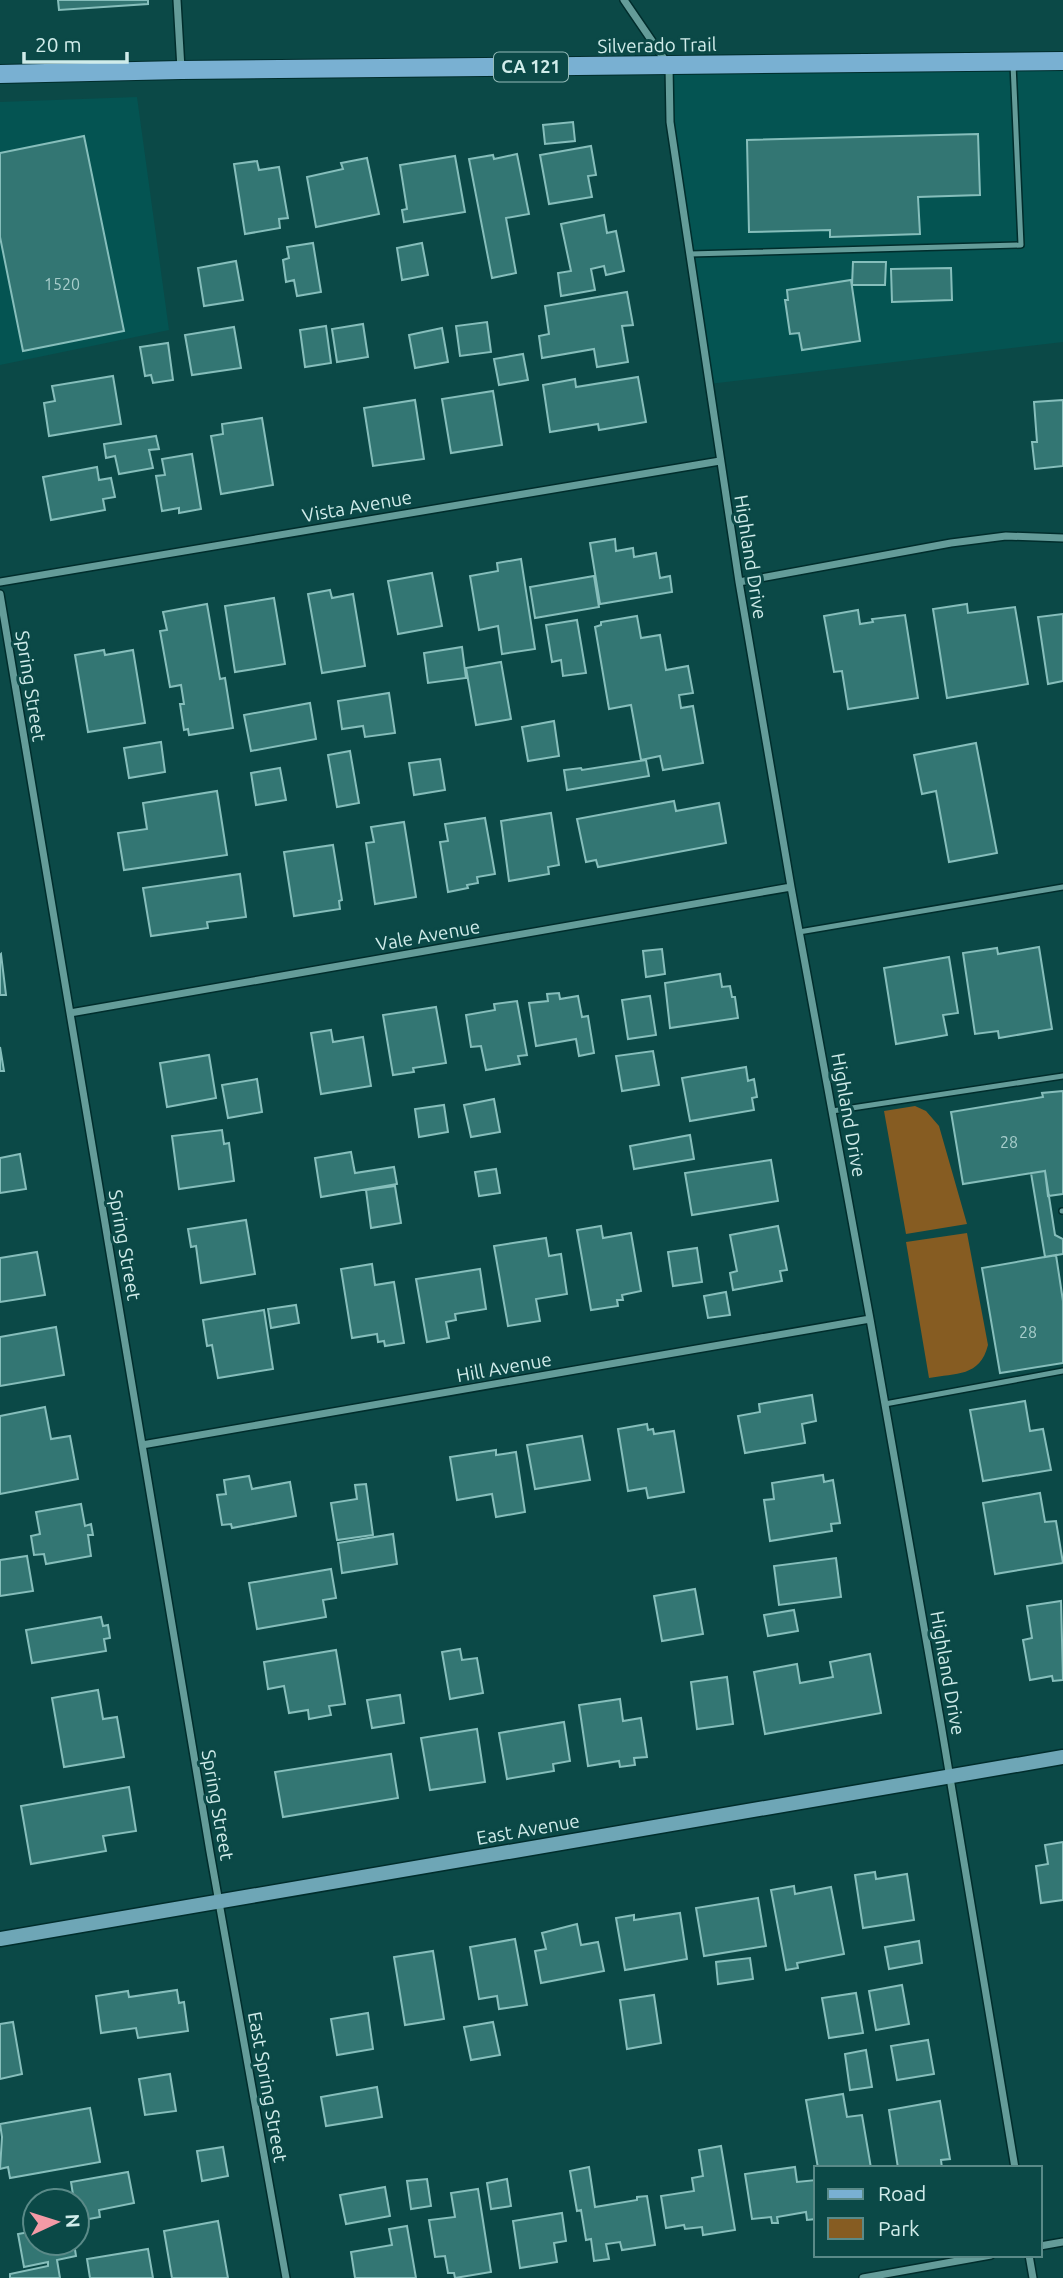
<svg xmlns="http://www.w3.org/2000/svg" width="1063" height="2278" font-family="Ubuntu,sans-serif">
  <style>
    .built { fill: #045452 }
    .green { fill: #865c22 }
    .building { fill: #337673; stroke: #86bebb; stroke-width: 2 }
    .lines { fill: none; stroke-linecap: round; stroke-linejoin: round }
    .lane-casing { stroke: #002d2c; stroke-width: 8 }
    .street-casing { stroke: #002d2c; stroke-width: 10 }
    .secondary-casing { stroke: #002d2c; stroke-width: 17 }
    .primary-casing { stroke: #002d2c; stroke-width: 20 }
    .lane { stroke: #649c99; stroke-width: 5 }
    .street { stroke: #649c99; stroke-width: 7 }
    .secondary { stroke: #6ea6b6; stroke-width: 14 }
    .primary { stroke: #79b0d2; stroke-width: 18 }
    .labels { text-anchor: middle; stroke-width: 6; stroke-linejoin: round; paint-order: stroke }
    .number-label { font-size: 16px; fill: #a9cecc }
    .shield { fill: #0b4947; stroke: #95bbb9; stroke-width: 2 }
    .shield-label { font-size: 18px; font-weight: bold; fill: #d0ecea }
    .street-label { font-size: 19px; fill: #d0ecea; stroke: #0b4947 }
  </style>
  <rect width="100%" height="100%" fill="#0b4947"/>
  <path class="built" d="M1063,61V342L709,384L670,122L669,66Z
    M137,97L169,330L0,365V102Z"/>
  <path class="green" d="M915,1106L926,1111L939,1126L967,1224L906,1234L884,1111Z
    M967,1233L988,1345C980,1377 956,1373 929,1378L906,1242Z"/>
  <path class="building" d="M58,0H148V4L59,10Z
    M573,122L575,141L545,144L543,125Z
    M978,134L980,195L918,197L920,234L830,237V230L749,232L747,140Z
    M84,136L124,331L23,351L0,237V153Z
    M591,146L596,175L588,176L592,197L549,204L540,155Z
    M517,154L529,214L506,218L516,273L492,278L469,159L493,155L494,159Z
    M455,156L465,212L404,222L402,210L407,209L400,165Z
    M367,158L379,214L316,227L307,177L343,169L341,163Z
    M257,161L259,170L279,167L288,218L279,219L280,228L245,234L234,164Z
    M604,215L607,233L616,231L624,271L606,275L604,266L591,269L595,290L561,296L558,273L571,271L561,224Z
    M313,243L321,292L297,296L294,280L286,282L283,260L289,258L287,247Z
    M422,243L428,275L402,280L397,248Z
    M236,261L243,300L204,306L198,268Z
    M853,262H886L885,285H852Z
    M951,268L952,300L892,302L891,269Z
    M851,280L860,341L802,350L799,333L790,334L785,300H788L787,290Z
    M627,292L633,325L622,326L628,362L597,367L594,349L542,358L539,336L549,334L545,306Z
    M487,322L491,352L460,356L456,326Z
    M363,324L368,357L337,362L332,329Z
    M326,326L331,363L305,367L300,330Z
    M234,327L241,368L192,375L185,335Z
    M442,328L448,362L415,368L409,335Z
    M168,343L173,380L153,383L151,375L145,376L140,347Z
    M523,354L528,380L499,385L494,359Z
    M113,376L121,424L49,436L44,403L55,401L52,386Z
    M638,377L646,422L599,430L598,424L550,432L543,385L575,379L576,387Z
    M493,391L502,445L451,453L442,399Z
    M415,400L424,459L373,466L364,408Z
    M1063,400V466L1035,469L1032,442H1037L1034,402Z
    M262,418L273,485L221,494L211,436L223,434L222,424Z
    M156,436L159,449L149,450L153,468L119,474L115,456L106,458L104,444Z
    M192,454L201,509L179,513V508L162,511L156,476L165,475L162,459Z
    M97,467L99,480L111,478L115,497L103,499L105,510L51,520L43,477Z
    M615,539L616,551L633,548L634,557L656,553L660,578L670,576L672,592L600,604L590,543Z
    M521,559L535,649L502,654L498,626L479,630L470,576L498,571L497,563Z
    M432,573L442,626L398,634L388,581Z
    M594,576L599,607L535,618L530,587Z
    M330,590L332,598L353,594L365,666L322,673L308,594Z
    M274,598L285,664L235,672L225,606Z
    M207,604L220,679L225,678L233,728L189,735L188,729L184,730L180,704H184L181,685L170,687L160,631L167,630L163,612Z
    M967,604L968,613L1015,607L1028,684L947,698L933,609Z
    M858,610L860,624L873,622L872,619L905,615L918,698L848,709L842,671L834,672L824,616Z
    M1063,614V681L1048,684L1038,617Z
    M637,616L641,638L660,635L666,670L688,666L693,693L679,695L681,708L693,706L703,763L663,770L660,756L641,760L631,705L609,709L595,627L601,625V622Z
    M577,620L586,673L563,676L561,660L552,662L546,625Z
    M462,647L466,678L428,683L424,653Z
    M104,650L105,655L133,650L145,723L88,732L75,655Z
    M501,662L511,719L476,725L466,668Z
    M389,693L395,733L365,737L363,726L342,729L338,701Z
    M310,703L316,739L251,751L244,715Z
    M554,721L559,756L528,761L522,727Z
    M161,742L165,772L129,778L124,748Z
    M976,743L997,853L949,862L936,791L922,794L914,755Z
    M350,751L359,803L337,807L328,755Z
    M440,759L445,790L414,795L409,763Z
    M646,760L649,776L567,790L564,770L581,768L582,770Z
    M280,768L286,800L256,805L251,773Z
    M217,791L227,855L124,870L118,833L147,829L143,803Z
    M674,801L676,811L719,803L726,843L598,867L596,860L586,862L577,819Z
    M551,813L559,865L548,867L549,874L509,881L501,821Z
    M485,818L495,874L477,877L478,883L467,885L468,888L448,892L440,842L448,841L445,824Z
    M404,822L416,897L375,904L366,843L374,842L371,827Z
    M333,845L342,900L339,901L340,909L294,916L284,852Z
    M240,874L246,917L207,922L208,928L151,936L143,888Z
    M1039,947L1052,1029L999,1038L998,1031L975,1034L963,953L997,948L998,954Z
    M662,949L665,974L646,977L643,951Z
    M1,954L6,995H0V955Z
    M949,957L958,1013L943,1015L947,1035L896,1044L884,968Z
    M720,974L722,987L730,986L732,997H735L738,1018L670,1028L665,983Z
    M559,993L560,999L578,996L582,1017L588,1016L594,1053L579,1056L576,1039L536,1046L529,1003L548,1001L547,994Z
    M650,996L656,1035L628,1039L622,1000Z
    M517,1001L527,1055L518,1056L520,1064L486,1070L481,1046L471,1047L466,1015L495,1010L494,1004Z
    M436,1007L446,1063L413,1068L414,1072L393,1075L383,1015Z
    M331,1030L333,1042L363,1037L371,1086L321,1094L311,1033Z
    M0,1047L4,1071H0Z
    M653,1051L659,1085L622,1091L616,1056Z
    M209,1055L216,1098L167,1107L160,1063Z
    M746,1067L748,1081L754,1079L757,1097L752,1098L754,1110L690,1121L682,1078Z
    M257,1079L262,1112L228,1118L222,1085Z
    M1063,1091V1194L1048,1196L1045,1171L963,1184L951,1112L1043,1097L1042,1093Z
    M494,1099L500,1132L471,1137L464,1105Z
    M444,1105L448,1132L419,1137L415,1109Z
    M222,1130L224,1144L229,1143L234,1181L179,1189L172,1136Z
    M690,1135L694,1159L634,1169L630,1146Z
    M351,1152L355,1173L394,1167L397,1184L321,1197L315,1158Z
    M20,1154L26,1189L0,1193V1158Z
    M771,1160L778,1201L692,1215L685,1173Z
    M496,1169L500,1193L479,1196L475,1172Z
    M1045,1171L1055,1235L1063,1239V1254L1045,1257L1031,1173Z
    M395,1186L401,1223L371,1228L366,1190Z
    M246,1220L255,1274L201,1283L196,1246L191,1247L188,1229Z
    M601,1226L603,1238L631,1233L641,1291L622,1295L623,1300H617L618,1306L591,1310L577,1230Z
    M778,1226L787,1270L780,1271L782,1281L733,1290L730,1273L737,1271L730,1235Z
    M546,1238L549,1256L561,1254L567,1294L536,1299L540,1321L508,1326L494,1246Z
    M697,1248L702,1282L673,1286L668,1252Z
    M37,1252L45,1295L0,1302V1258Z
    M1056,1255L1063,1301V1363L1000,1373L982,1268Z
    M372,1264L375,1285L394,1282L404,1343L385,1346L384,1341L378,1342L377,1334L352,1338L341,1269Z
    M480,1269L486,1309L455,1314L456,1320L446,1322L449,1338L427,1342L416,1279Z
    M726,1292L730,1315L708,1318L704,1296Z
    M296,1305L299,1323L271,1328L268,1309Z
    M264,1310L273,1369L218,1378L212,1345L207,1346L203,1320Z
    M56,1327L64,1375L0,1386V1337Z
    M812,1395L816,1421L802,1424L805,1443L745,1453L738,1416L760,1412L759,1404Z
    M1025,1401L1030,1431L1043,1429L1051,1470L983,1481L970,1410Z
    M45,1407L51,1439L70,1436L78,1479L0,1494V1416Z
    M647,1424L648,1430L653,1429L654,1434L674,1431L684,1492L648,1498L646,1488L628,1491L618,1429Z
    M582,1436L590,1480L535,1489L527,1445Z
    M496,1450V1455L516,1452L525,1512L496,1517L492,1494L457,1500L450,1457Z
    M823,1475L824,1482L833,1480L840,1523L831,1524L832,1531L770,1541L764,1500L774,1499L772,1483Z
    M249,1476L252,1489L290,1482L296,1516L232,1528L231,1524L222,1525L217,1495L226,1494L224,1480Z
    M366,1484L373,1535L337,1540L331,1503L357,1499L355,1485Z
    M1040,1493L1045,1522L1056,1521L1063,1563L995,1574L983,1503Z
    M81,1504L85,1526L91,1524L93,1535H88L91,1556L46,1564L44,1554L34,1555L31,1536L40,1534L36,1512Z
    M393,1534L397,1564L342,1573L338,1543Z
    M27,1556L33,1591L0,1596V1560Z
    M836,1558L841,1597L779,1605L774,1566Z
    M331,1569L336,1598L323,1600L326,1617L257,1629L249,1583Z
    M695,1589L703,1634L662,1641L654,1596Z
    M1061,1601L1063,1680L1053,1681L1052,1676L1030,1680L1023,1640L1032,1638L1027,1606Z
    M794,1610L798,1631L768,1636L764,1615Z
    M101,1617L103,1626L108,1625L110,1638L104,1639L106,1651L32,1663L26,1630Z
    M460,1649L462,1660L477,1658L483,1693L450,1699L442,1652Z
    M336,1650L345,1704L329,1706L331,1715L309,1719L308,1710L289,1713L284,1686L268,1689L264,1662Z
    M870,1654L881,1713L765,1734L754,1672L797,1664L800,1683L833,1677L830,1662Z
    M727,1677L733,1724L697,1729L691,1682Z
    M98,1690L103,1719L117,1717L124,1757L64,1767L52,1698Z
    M400,1695L404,1723L372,1728L367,1700Z
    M620,1699L623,1721L641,1718L647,1757L634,1758L635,1765L620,1767L619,1761L588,1766L579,1705Z
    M564,1722L570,1761L553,1764L554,1771L507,1779L499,1733Z
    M477,1729L485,1782L430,1790L421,1738Z
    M391,1754L398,1798L283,1817L275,1772Z
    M129,1787L136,1831L103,1836L106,1851L31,1864L21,1806Z
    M1063,1842V1900L1041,1903L1036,1866L1048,1864L1045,1845Z
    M875,1872L876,1879L907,1874L914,1920L863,1928L855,1875Z
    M794,1886L795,1894L831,1887L844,1954L797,1963L798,1968L786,1970L771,1890Z
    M758,1898L766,1946L704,1956L696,1908Z
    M680,1913L687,1959L625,1970L616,1918L634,1915V1920Z
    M577,1924L581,1945L598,1942L604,1971L541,1983L535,1951L546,1949L542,1933Z
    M515,1939L527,2005L499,2009L497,1996L479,1999L470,1947Z
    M919,1941L922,1963L889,1969L885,1947Z
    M433,1951L444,2019L405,2025L394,1957Z
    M750,1958L753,1979L718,1984L716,1962Z
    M902,1985L909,2024L876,2030L869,1991Z
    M177,1990L179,2003L184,2002L188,2031L138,2038L136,2028L101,2033L96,1996L128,1991L129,1997Z
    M856,1993L863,2033L829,2038L822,1998Z
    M654,1995L661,2043L627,2049L620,2000Z
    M368,2013L373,2049L337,2055L331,2019Z
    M13,2022L22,2074L0,2079V2024Z
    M493,2022L500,2055L471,2060L464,2027Z
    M928,2040L934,2074L897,2080L891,2046Z
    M866,2050L872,2087L850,2090L845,2054Z
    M170,2074L176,2111L145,2115L139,2079Z
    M377,2087L382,2117L326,2126L321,2097Z
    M843,2094L847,2117L862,2115L871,2168H818L806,2100Z
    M940,2101L950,2159L941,2160L942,2168H898L889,2110Z
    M90,2108L100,2162L10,2178L8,2167L0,2169L2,2137L0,2124Z
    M721,2146L735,2230L703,2235L702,2227L685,2229L684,2225L666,2228L661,2196L694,2191L692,2178L703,2176L699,2150Z
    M223,2147L228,2176L202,2181L197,2151Z
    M589,2167L595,2207L637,2200V2197L647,2196L655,2245L622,2250L620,2242L606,2244L609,2259L594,2261L591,2239L586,2240L581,2210L577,2211L570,2171Z
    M795,2167L797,2182L816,2180V2219L807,2220L806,2212L777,2217L778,2223H772L771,2217L752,2219L745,2174Z
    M128,2172L134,2203L99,2210L100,2217L78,2221L77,2201H74L71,2182Z
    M427,2179L431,2206L411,2209L407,2181Z
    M507,2179L511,2206L491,2209L487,2183Z
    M385,2187L390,2216L346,2224L340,2195Z
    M478,2189L491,2272L455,2278L454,2273H448L445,2256L435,2257L429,2220L455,2217L451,2193Z
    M562,2213L566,2241L554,2243L557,2262L520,2268L513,2221Z
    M218,2221L228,2278H172L164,2231Z
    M407,2226L416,2278H355L351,2252L392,2245L389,2229Z
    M35,2231V2243H74L76,2256L57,2260L60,2278H10V2274L48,2266V2262L24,2267L18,2234Z
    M148,2249L153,2278H90L87,2259Z"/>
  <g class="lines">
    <g class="lane-casing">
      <path id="lane" d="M690,254L1021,245L1013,64
        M799,932L1063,887
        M832,1111L1063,1076
        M1062,1211H1063
        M885,1404L1063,1371"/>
    </g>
    <g class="street-casing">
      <path id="street" d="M177,0L181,69
        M624,0L669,66L670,122L739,582L791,887L870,1319L941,1724L1015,2168
        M0,582L720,461
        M739,582L951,543L1006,536L1063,538
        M0,594L210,1852L286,2278
        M70,1013L791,887
        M142,1445L870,1319
        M1040,2246L1063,2242
        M1029,2255L1033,2278
        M863,2278L991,2255"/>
    </g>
    <g class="secondary-casing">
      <path id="secondary" d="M0,1939L1063,1757"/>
    </g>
    <g class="primary-casing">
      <path id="primary" d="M0,74L181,70L1063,61"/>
    </g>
    <use href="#lane" class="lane"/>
    <use href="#street" class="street"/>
    <use href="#secondary" class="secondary"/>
    <use href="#primary" class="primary"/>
  </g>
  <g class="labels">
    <g class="number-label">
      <text x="62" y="290">1520</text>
      <text x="1009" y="1148">28</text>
      <text x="1028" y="1338">28</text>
    </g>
    <rect class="shield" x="494" y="52.5" width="74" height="29" rx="5"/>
    <g class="shield-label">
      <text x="531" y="73">CA 121</text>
    </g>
    <g class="street-label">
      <text transform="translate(657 45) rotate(-1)" y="7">Silverado Trail</text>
      <text transform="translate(357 506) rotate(-10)" y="7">Vista Avenue</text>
      <text transform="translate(751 557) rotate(81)" y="7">Highland Drive</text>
      <text transform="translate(31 686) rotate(81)" y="7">Spring Street</text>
      <text transform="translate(428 935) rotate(-10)" y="7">Vale Avenue</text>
      <text transform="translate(849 1115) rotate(80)" y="7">Highland Drive</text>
      <text transform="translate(125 1245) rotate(80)" y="7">Spring Street</text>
      <text transform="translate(504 1367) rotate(-10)" y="7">Hill Avenue</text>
      <text transform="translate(948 1673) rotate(80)" y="7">Highland Drive</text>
      <text transform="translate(218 1805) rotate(80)" y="7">Spring Street</text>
      <text transform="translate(528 1829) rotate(-10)" y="7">East Avenue</text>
      <text transform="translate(268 2087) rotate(80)" y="7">East Spring Street</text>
    </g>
  </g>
  <rect x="814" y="2166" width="228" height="91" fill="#0b4947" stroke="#5a8a88" stroke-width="2"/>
  <rect x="828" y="2189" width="35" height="10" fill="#79b0d2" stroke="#5a8a88" stroke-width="2"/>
  <text x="878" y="2201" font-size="21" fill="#d0ecea">Road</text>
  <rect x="828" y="2218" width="35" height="21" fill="#865c22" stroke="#5a8a88" stroke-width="2"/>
  <text x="878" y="2236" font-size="21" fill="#d0ecea">Park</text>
  <g transform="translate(56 2222) rotate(86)"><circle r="33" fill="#0b4947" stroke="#5a8a88" stroke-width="2"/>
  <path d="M0-5L12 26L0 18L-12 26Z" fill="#f49aa6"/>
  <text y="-10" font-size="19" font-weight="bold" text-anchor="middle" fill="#d0ecea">N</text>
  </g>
  <path d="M24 52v10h103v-10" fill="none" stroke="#d0ecea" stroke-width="3.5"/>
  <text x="35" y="52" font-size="21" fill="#d0ecea" stroke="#0b4947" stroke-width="5" paint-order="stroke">20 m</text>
</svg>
